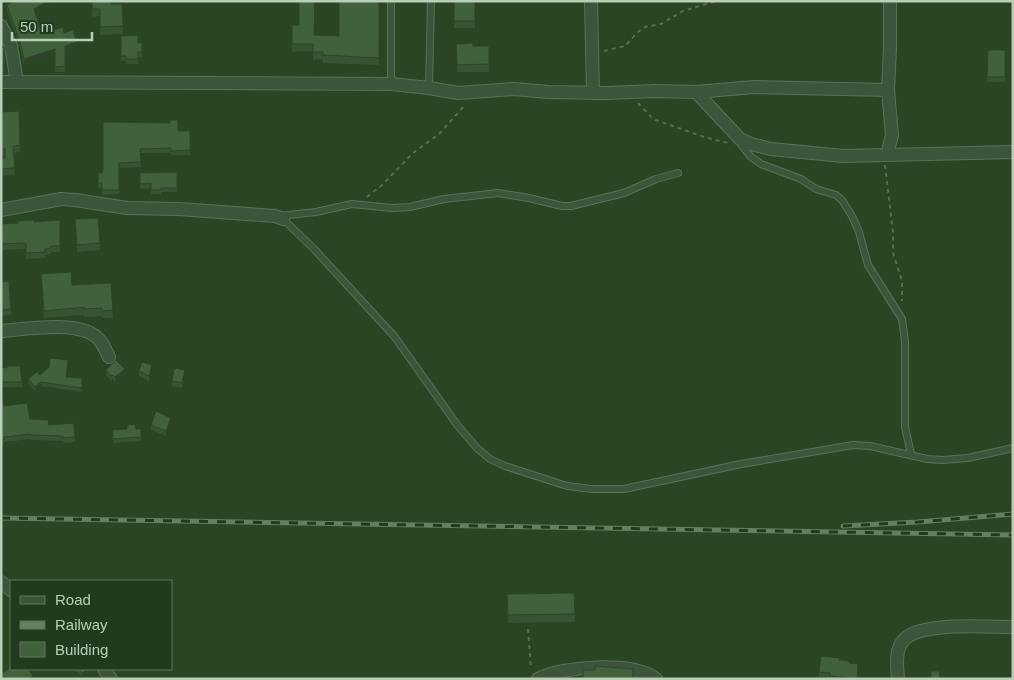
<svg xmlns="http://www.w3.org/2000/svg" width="1014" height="680" font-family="Arial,sans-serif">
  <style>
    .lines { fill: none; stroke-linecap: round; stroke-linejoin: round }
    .service-casing { stroke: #5a7258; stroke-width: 8 }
    .minor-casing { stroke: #5a7258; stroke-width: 14 }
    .path { stroke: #5f6b4e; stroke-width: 2; stroke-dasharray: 4 4; stroke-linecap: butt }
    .service { stroke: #3c5439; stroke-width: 6 }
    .minor { stroke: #3c5439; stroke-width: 12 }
    .rail-casing { stroke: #637f5f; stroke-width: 5 }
    .rail { stroke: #213a1e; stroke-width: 3; stroke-dasharray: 9; stroke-linecap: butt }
    .wall { fill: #375333 }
    .shaded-wall { fill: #2d4429 }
    .building { fill: #40613b; stroke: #2d4429 }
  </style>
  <rect width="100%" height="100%" fill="#294524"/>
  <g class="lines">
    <g class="service-casing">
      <path id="service" d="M391,1V84
        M429,88L431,1
        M741,144L750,156L761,164L801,179L816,189L836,195L842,200L852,216L859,232L868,265L902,319L905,341V427L911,454
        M279,216L316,212L352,204L392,208L410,207L444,199L498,193L529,198L562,206H571L624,193L656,179L678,173
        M283,219L314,249L394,336L458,426L477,448L490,459L505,466L567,486L592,489H624L741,464L853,445L870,446L927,459L942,460L968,458L1013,448"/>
    </g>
    <g class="minor-casing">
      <path id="minor" d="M591,1L593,93
        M1,26L11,46L17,82
        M1,82L391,84L429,88L458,93L514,89L548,92L608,93L654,91L696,92L754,87L888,90
        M696,92L740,139L751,144L771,149L843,156L1013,152
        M887,155L892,135L888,90L890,48V1
        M1,210L61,199L75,200L127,208L179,209L275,216L283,219
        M1,331C26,329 73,321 94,335C102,340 105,349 109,357
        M1,582L11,590
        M104,669L111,679
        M538,679C563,666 633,661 656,679
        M898,679C897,667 895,650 903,641C917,621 989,627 1013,627"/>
    </g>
    <path class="path" d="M604,51L625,46L638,32L645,27L661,24L683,11L716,1
      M638,103L653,119L704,137L728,143
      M885,165L893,232V253L902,281V301
      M367,197L381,186L413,153L439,134L465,105
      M528,629L531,669"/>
    <use href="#service" class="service"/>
    <use href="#minor" class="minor"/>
    <g class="rail-casing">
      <path id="rail" d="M1,518L1013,535
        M843,526L918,522L1013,514"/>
    </g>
    <use href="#rail" class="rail"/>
  </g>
  <path class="wall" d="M55,1V3L36,14L42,34L77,48L65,52V72H55V55L24,65L19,44L7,11V5Z
    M92,1L111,4H122L123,34L100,35V16L92,17Z
    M380,1L379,65L323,63V59L313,60V51L292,52V25H299L314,35L339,36Z
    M454,1H475V28H454Z
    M121,36L138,43H142V57H138V64H126V61H121Z
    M456,44L473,46H489V72H457Z
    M1,47H4V74H1Z
    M988,50H1005V82H987Z
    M1,112L20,145V152L14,153L15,175L1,176V158H5V156H1Z
    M103,122L178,131H190V155H171V153H140L141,167L119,168V194L102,195V188H98V173H102L103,169Z
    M177,172V192H161V194H151V188L140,189V173Z
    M75,219L100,243V250L77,252Z
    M60,220V252H51V254L45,255V258L26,259V249L1,250V224Z
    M41,274L72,285L111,283L113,318H102V316L84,317V315L44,318Z
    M1,282L11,309V315L1,316Z
    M1,367L22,382V387H1Z
    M106,370L125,374L115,382L113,379L111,381L106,375Z
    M152,370L149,381L139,376V371Z
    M40,375L82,378V392L41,386L35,391L28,383V379Z
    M185,375L182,388L172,386V381Z
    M1,402L3,406L30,419L48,425L75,437V442L63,443V441L31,440V439L4,442V445L1,444Z
    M171,423L166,436L151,430V425Z
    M127,425L136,429H141V441L113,443L112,430L127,429Z
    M574,593L575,622L508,623L507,594Z
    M839,660L849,663L858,679H830L819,677V672Z
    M75,669H92L82,677Z"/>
  <path class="shaded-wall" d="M48,1H55V3L34,15V9Z
    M77,42V48L65,52V46Z
    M55,49V55L24,65V59Z
    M152,365V370L149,381V376Z
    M125,369V374L115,382V377Z
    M185,370V375L182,388V383Z
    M41,382V386L35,391V387Z
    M171,418V423L166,436V431Z
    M51,669H59L51,673Z
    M88,669H92L82,677V673Z"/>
  <path class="building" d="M13,1H48L34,9L42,34L63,27L64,33L73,30L77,42L65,46V66L55,67V49L24,59L19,39L7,5Z
    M92,1H111V4H122L123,26L100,27V9H92Z
    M299,1H315L314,35L339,36V1H379V58L323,55V52H313V44H292V25H299Z
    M454,1H475V21H454Z
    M138,35V43H142V52H138V59H126V56H121V36Z
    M473,43V46H489V64L457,65L456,44Z
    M1,47H4V66H1Z
    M988,50H1005V77H987Z
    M19,111L20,145L13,146L15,168L1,169V158H5V149H1V112Z
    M170,120H178V131H190V150L171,151V148L140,149L141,162L119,163V190H102V183H98V173H102L103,169V122L170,123Z
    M177,172V188H161V190H151V183L140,184V173Z
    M98,218L100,243L77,245L75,219Z
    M34,220V222L60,220V246H51V248L45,249V252L26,253V243L1,244V224L18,223V221Z
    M71,272L72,285L111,283L113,310L102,311V308L84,309V307L44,311L41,274Z
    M9,281L11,309L1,310V282Z
    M50,358L68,360L66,377L82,378V388L41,382L35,387L28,379L37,372L40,375L49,367Z
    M116,360L125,369L115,377L113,375L111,376L106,370Z
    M142,362L152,365L149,376L139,371Z
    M7,366H20L22,382H1V367L7,368Z
    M174,368L185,370L182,383L172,381Z
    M1,402H4L3,406L27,403L30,419L49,420L48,425L74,423L75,437L63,438V436L31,435V434L4,437V440L1,439Z
    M156,411L171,418L166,431L151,425Z
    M135,424L136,429H141V437L113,439L112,430L127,429V425Z
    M574,593L575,614L508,615L507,594Z
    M821,656L840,658L839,660L849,661V663L858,664L857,679L830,676V673L819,672Z
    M595,666L633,669V679H583V670H595Z
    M11,667V669H28L33,676L29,679H2L1,674Z
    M78,669H88L82,673Z
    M931,671H939L940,679H931Z"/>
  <rect width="1014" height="680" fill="none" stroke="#b9ceb7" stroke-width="5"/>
  <rect x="10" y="580" width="162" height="90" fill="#213a1e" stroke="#5e755b"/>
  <rect x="20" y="596" width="25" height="8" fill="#3c5439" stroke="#5e755b"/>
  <text x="55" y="605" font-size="15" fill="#b9ceb7">Road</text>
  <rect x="20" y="621" width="25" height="8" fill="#637f5f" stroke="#5e755b"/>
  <text x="55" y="630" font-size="15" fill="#b9ceb7">Railway</text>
  <rect x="20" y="642" width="25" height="15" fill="#40613b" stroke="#5e755b"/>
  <text x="55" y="655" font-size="15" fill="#b9ceb7">Building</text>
  <path d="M12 32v8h80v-8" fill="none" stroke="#b9ceb7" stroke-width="2.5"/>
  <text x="20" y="32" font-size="15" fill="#b9ceb7" stroke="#213a1e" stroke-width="4" paint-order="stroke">50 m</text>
</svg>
